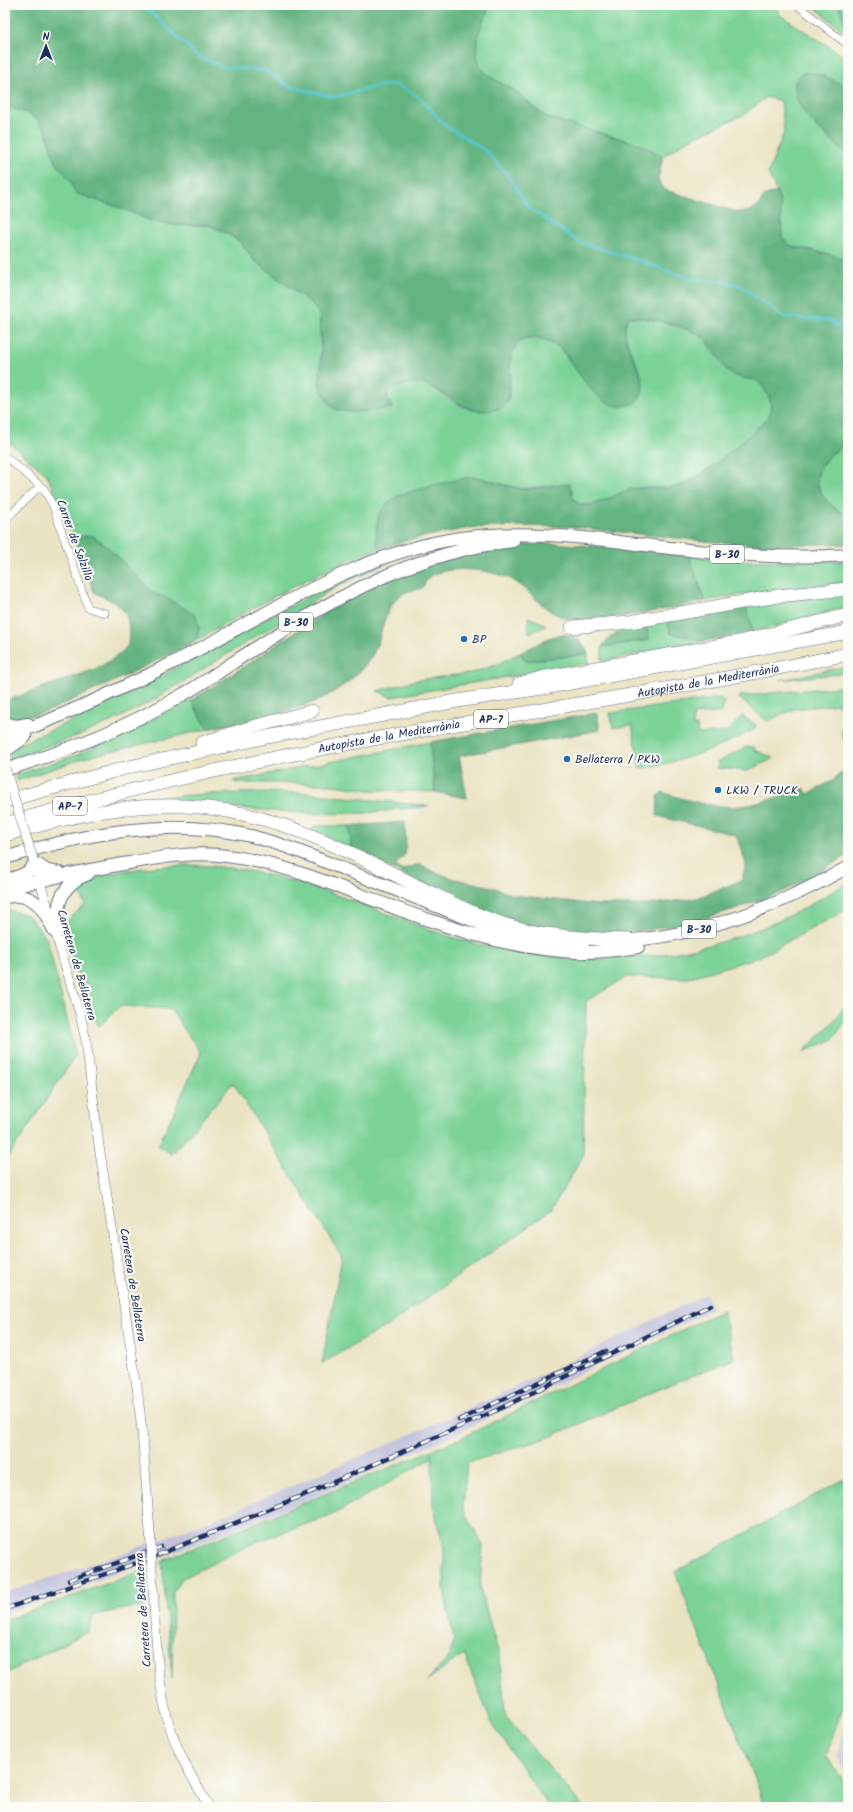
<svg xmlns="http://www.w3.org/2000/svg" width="853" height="1812" font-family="Kalam,sans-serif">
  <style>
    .industrial { fill: #c1c2dd }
    .green { fill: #7ad297; stroke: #4a807a }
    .forest { fill: #63b480; stroke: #3f726f }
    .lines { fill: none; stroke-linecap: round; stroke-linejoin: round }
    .stream { stroke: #56c4cb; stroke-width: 3 }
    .minor-casing { stroke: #636e81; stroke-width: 8 }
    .tertiary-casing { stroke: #636e81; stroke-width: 10 }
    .trunk-casing { stroke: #636e81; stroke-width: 14 }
    .motorway-casing { stroke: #636e81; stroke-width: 14 }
    .minor { stroke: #fff; stroke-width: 7 }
    .tertiary { stroke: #fff; stroke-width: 9 }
    .trunk { stroke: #fff; stroke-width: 12 }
    .motorway { stroke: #fff; stroke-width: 13 }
    .rail-casing { stroke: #1b2f5e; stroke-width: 4.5 }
    .rail { stroke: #fdfcf7; stroke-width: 3; stroke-dasharray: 9; stroke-linecap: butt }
    .tertiary-bridge-casing { stroke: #636e81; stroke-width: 10; stroke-linecap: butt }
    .tertiary-bridge { stroke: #fff; stroke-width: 9 }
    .poi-dot { fill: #1f6fb2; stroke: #fdfcf7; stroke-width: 1.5 }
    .labels { text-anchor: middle; stroke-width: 4; stroke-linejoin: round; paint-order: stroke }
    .shield { fill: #fdfcf7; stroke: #5f6c8c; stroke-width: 1 }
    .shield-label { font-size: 11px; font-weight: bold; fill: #1b2f5e }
    .street-label { font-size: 12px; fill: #1b2f5e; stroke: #fdfcf7 }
    .poi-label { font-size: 12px; fill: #1b2f5e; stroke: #fdfcf7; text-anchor: start }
  </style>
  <rect width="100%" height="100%" fill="#fdfcf7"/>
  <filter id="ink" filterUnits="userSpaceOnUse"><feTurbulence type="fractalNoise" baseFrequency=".025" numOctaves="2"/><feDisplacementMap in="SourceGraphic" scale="8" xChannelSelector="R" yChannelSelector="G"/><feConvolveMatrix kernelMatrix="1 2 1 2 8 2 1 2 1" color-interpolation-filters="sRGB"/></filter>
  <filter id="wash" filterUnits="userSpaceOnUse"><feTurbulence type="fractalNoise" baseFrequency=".012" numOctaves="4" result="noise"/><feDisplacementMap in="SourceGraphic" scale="16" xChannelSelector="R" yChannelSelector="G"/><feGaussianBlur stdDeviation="0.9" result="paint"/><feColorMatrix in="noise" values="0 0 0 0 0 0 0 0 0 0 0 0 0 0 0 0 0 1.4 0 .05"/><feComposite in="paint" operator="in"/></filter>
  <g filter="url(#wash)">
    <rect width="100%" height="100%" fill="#e9e3c2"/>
    <path class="industrial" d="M706,1294L713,1309L453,1435L306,1500L165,1556L5,1613V1593L116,1556L232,1512L423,1429L544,1374Z
      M848,1721V1774L836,1757Z"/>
    <path class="green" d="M491,5H771L778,10L780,15L842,55L848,59V87L814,73L795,82C795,116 827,134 848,156V261L828,254L791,246L782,238L780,202L777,192L768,173L784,132L781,101L766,97L745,114L690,139L663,156L642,145L548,118C537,111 528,102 518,93C507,85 493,81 484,71C468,52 481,23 491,5Z
      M812,5H838L848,31V35Z
      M5,105L27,113L37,119L45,129L56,163L71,181L126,210L149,220L173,225H209L221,230L240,242L255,261L311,303L319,313L321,360L337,409L363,412L392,408L387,397V391C433,370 432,395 469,409C478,412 489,410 499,409L510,389V364L512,352L520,342L525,339L537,338L559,347L581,376L619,406C637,406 647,394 641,375C636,357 618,336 628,317C647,317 687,325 702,337C710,342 713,353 720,358C731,367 745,373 757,380C765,388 774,402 770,413C765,427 695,481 681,486C664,491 641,485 626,491C612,496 572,520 572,489L561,484L523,489L472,477L397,496L376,535L378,549C314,572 256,607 197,640L199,628L186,609L153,592L109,548L93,536L73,537L47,475L5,439Z
      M848,442V515C830,509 809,487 821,467C827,456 838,449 848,442Z
      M689,556L745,561H848V582L756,592L705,601Z
      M390,562L331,590L152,701L119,718L83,734L9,759L11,753L22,743L98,709L215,647L265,619L358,572Z
      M848,593V607L753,632L746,605Z
      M528,617L545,624L546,626L529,633Z
      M668,620L670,633L706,641L602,661V647L648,640L646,624Z
      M520,653L526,661L588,654L589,663L391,697L377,691L417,680L472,673L495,665Z
      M848,666V673L780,680Z
      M848,686V703L795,709L767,721L739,698L740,696Z
      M721,698L724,703L722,712L693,715V726H697L698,734L727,732L742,716L755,724L756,728C719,750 681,761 640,769L632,725L613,728L610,713Z
      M191,700L208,729L87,757L17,781L15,775L79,754L111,740Z
      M848,720V742C839,737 840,726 848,720Z
      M430,742L435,792L370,790L332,785L292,783H237L233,781Z
      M746,747H755L754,750L774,758L748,771L717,768L718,762Z
      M269,792L307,793L429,806L366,813L314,814L156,802L155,798L203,794Z
      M314,826H350L351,849L312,831Z
      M185,865C270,865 347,899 425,928C545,972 682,971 797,912C814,903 831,892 848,882V909L759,957L688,978L627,977L586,1001L583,1156L551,1210L389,1325L322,1363L342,1257L233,1083L172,1154L158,1146L201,1053L170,1009L120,1006L99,1027L82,991L64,926L69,919L85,905L81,894L67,901C79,869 155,867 185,865Z
      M5,909L28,915L47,939L76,1055L5,1162Z
      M848,1002V1018L832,1040L803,1052L833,1022Z
      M723,1310L734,1359L669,1385L547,1438L467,1463L463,1509L483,1545L480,1588L499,1655L506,1717L583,1807H549L491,1722L464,1654L426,1681L448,1659L454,1642L444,1589V1548L433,1505L432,1453L429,1460L332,1515L258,1541L181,1579L173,1592L172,1679L162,1561L459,1439Z
      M848,1477V1692L826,1756L848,1787V1807H763L760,1792L675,1572Z
      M142,1571L144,1612L136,1607L93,1615L89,1631L5,1674V1620Z"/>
    <path class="forest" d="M5,5H491C481,23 468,52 484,71C493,81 508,85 518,93C528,102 537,111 548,118L642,145L663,156L658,179L665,190L737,212L750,211L759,205L765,195L777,192L780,202L782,238L791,246L828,254L848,261V442C838,449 827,456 821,467C809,487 830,509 848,515V544L763,545L714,542L573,527L521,526L471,528L417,538L378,549C369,500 396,495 435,485C442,483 467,477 473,477C491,479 506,488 524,489C537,490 553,484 569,484C573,491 571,500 579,504C593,510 615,494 628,490C645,485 665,491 682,485C696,481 766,426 770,413C774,401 765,388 757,380C712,376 730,360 704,338C689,326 647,317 628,317C618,334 635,360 642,377C643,386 644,399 634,403C599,419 579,369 561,349C556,344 546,340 539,338C494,331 519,392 505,405C499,410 489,411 481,411C471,410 463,406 454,400C427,383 417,377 387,391V397L392,408L369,411L350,412L337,410L331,406L319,386L322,348L319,313L311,303L255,261L240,242L231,235L209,225H173L149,220L126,210L75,193L71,181L56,163L45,129L37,119L27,113L5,105Z
      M838,5H848V31L839,6Z
      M808,72L821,75L848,87V156C842,151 836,144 830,138C815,124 795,110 795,86C795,77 800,73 808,72Z
      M93,536L109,548L153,592L176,603L196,616L199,628L197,640C157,661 118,680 77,698C59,706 37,718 16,718C12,719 9,717 5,715V701L98,668L120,654L128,645C132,610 123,606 94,592L73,537Z
      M546,543L613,547L689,556L705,601C672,608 640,615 606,618C594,619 582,621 570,619C545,614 535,595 516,582C498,570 449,564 431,576C427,578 424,585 422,588C417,590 409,590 404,593C380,608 384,639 370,659C363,669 353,678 344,685C306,713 253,719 208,729L191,700C258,660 319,610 390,578C439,556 492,547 546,543Z
      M746,605L753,632L706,641L670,633L668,620Z
      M646,624L648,640L602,647C613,631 628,628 646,624Z
      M562,634C577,636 583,640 588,654L526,661L520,653L549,638Z
      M597,713L600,730L459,756L467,798L435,792L430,742Z
      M848,768V855L811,877L778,894L738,908L695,921L647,930L595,934L565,933L488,916L351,849L350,826L405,822L406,847L405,854L395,866L402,870L416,865H422L432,871L455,879L492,887L513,895L599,905H646L697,898L742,880L746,864L736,835L657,816L658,796L662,792C692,802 725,812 757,803C773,799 789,793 804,788L808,794L830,782Z"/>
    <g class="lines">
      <path class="stream" d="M143,5L199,57L223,67L265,70L291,87L334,97L383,85H397L418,96L446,126L485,150L509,177L529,208L579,242L635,259L691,279L714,280L739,285L784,317L832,321L848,335"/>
    </g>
  </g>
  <g filter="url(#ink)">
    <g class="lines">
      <g class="minor-casing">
        <path id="minor" d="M797,5L848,45
          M5,456L44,489L53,506L88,608L105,613
          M5,520L40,486"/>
      </g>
      <g class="tertiary-casing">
        <path id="tertiary" d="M34,862L80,1014L86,1041L99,1146L137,1387L142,1431L151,1544
          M152,1572C156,1623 155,1682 171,1730C180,1758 195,1782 209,1807"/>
      </g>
      <g class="trunk-casing">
        <path id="trunk" d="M5,723L16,726L28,724
          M5,738C67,714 129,686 188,655C275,610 361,552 461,538C532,528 600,540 670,548C729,555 789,559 848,555
          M5,751L25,737
          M5,770C67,751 126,728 182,695C207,681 230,664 254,649C335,597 415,552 513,541
          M5,858C85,833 168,817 251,836C270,841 288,847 306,854L494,929L550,942L583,943
          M5,880C16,877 31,875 34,862L47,871L60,873
          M5,889C44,879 83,871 123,864C157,858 193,851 227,856C297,865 360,897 426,919C474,936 525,950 576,952C597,953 617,950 638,947
          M5,897C36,892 42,907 55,932
          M56,933C57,905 59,885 88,874
          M621,941C703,936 778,907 848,867"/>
      </g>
      <g class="motorway-casing">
        <g id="motorway">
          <path d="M572,627L630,622L777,596L848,589"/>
          <path d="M519,684L541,678L739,642L848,615"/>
          <path d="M202,743L253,727L312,711"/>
          <path d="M5,801L129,767L267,737L457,701L549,687L848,632"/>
          <path id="s1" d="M5,824C140,785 279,755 418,731C562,706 706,684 848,654"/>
          <path d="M5,835C77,813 153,797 228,811C296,823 358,856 419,887C448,901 476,916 506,925C546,937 589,939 630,940"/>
        </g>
      </g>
      <use href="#minor" class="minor"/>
      <use href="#tertiary" class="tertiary"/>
      <use href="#trunk" class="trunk"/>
      <use href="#motorway" class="motorway"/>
      <g class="rail-casing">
        <path id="rail" d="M459,1420L606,1351
          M69,1580L161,1547
          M5,1609L148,1559L311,1492L497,1410L711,1305"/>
      </g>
      <use href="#rail" class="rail"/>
      <g class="tertiary-bridge-casing">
        <path id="tertiary-bridge" d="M5,768L34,862
          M151,1544L152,1572"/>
      </g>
      <use href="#tertiary-bridge" class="tertiary-bridge"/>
    </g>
  </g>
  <g class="poi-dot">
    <circle cx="464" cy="639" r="4"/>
    <circle cx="567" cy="759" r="4"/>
    <circle cx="718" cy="790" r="4"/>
  </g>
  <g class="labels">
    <g class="shield">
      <rect x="710" y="545" width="34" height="18" rx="3"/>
      <rect x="279" y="613" width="34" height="18" rx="3"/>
      <rect x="474" y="710" width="34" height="18" rx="3"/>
      <rect x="53" y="797" width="34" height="18" rx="3"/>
      <rect x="682" y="920" width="34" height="18" rx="3"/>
    </g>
    <g class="shield-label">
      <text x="727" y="558">B-30</text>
      <text x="296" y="626">B-30</text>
      <text x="491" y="723">AP-7</text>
      <text x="70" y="810">AP-7</text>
      <text x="699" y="933">B-30</text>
    </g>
    <g class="street-label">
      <text transform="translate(75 540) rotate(70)" y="4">Carrer de Salzillo</text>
      <text dy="4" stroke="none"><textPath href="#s1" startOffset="718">Autopista de la Mediterrània</textPath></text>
      <text dy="4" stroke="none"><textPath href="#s1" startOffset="394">Autopista de la Mediterrània</textPath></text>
      <text transform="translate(77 965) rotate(74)" y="4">Carretera de Bellaterra</text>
      <text transform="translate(133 1285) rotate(81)" y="4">Carretera de Bellaterra</text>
      <text transform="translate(143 1610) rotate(-94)" y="4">Carretera de Bellaterra</text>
    </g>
    <g class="poi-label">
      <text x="472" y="643">BP</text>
      <text x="575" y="763">Bellaterra / PKW</text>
      <text x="726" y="794">LKW / TRUCK</text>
    </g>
  </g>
  <rect width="853" height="1812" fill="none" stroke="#fdfcf7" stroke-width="20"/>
  <g transform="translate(46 46)" stroke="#fdfcf7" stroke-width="3" paint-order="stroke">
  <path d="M0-3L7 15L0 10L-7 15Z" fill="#1b2f5e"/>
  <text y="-6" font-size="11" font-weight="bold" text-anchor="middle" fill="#1b2f5e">N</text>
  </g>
</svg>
